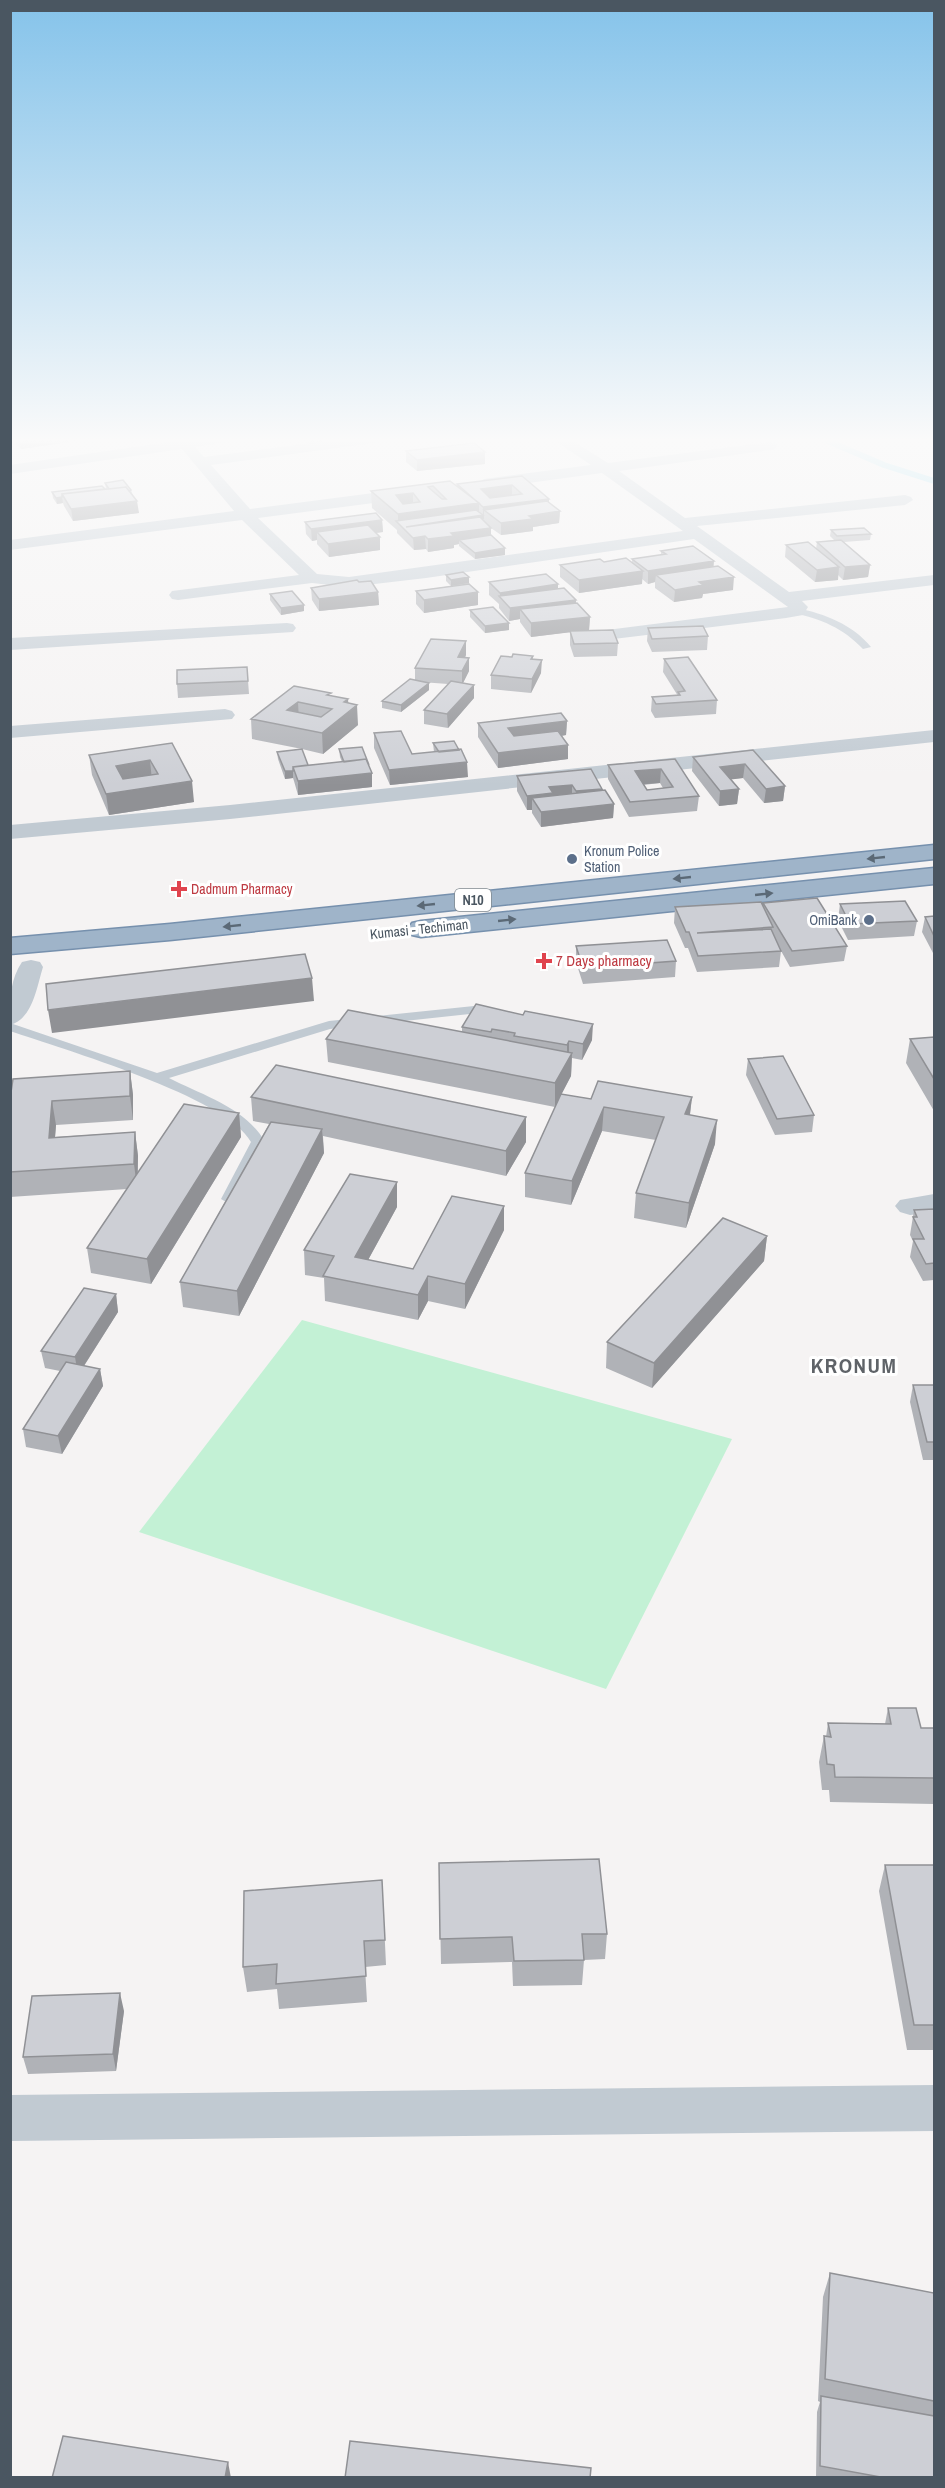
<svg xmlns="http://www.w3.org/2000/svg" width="945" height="2488" font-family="'Archivo Narrow',sans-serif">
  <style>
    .green { fill: #c3f1d5 }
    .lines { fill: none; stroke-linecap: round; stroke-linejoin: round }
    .stream { stroke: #90daee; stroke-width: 6 }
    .trunk-casing { stroke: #7690ad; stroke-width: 3 }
    .service { fill: #c1cad2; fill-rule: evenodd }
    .minor { fill: #c1cad2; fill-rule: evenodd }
    .trunk { fill: #9fb4c9; fill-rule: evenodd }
    .wall { fill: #b0b2b7; fill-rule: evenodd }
    .shaded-wall { fill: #909195 }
    .building { fill: #cdcfd5; stroke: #909195; stroke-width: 1.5; fill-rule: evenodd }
    .oneway { fill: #5b6976 }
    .service-dot { fill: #5c6f8a; stroke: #fff; stroke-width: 2 }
    .health-dot { fill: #e0444e; stroke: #fff; stroke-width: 2 }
    .labels { text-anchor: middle; stroke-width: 6; stroke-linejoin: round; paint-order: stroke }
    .far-service-label { font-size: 14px; fill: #4e5e75; stroke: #fff; text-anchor: start }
    .far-health-label { font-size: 14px; fill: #be3a42; stroke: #fff; text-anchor: start }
    .shield { fill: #fff; stroke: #808990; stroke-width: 1.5 }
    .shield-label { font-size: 14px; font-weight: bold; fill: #4a5661 }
    .far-street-label { font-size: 14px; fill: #4a5661; stroke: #fff }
    .health-label { font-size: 15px; fill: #be3a42; stroke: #fff; text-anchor: start }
    .district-label { font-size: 21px; font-weight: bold; letter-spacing: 1.5px; fill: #5f6368; stroke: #fff }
  </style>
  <rect width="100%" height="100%" fill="#f5f3f3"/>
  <path class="green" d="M302,1320L732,1439L606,1689L139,1532Z"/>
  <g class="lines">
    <path class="stream" d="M821,438L884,465L934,481"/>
    <g class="trunk-casing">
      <path id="trunk" d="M934,845V859L170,940L10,954V938L170,924Z
        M934,868V884L421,937L412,935L408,929L412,923L421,921Z"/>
    </g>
    <path class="service" d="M797,608C825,614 852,624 871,647L863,649C843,628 821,619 794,613L793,611Z
      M474,1006L479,1007L480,1010L479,1013L330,1029L169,1078C202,1095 246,1108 265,1142L235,1199L228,1203L221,1199L251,1142C227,1097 62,1049 10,1031V1023L157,1073L329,1021Z"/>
    <path class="minor" d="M197,438H233L226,442L195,447L204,457L349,438H388L381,442L211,465L250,509L412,488L417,490L420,493L417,496L412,498L258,518L317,574L349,577L683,531L602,473L484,489L476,484L484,479L591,465L551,438H568L608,463L770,442L775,443L777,446L775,449L770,450L619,471L685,518L905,495L911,497L913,500L905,505L697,526L789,592L934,575V585L802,601L808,607L803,615L786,618L597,641L591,640L588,636L591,632L788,607L694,539L426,578L349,587L312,583L178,600L172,599L169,595L172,591L299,575L242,520L10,550V540L234,511L182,449L10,474V465Z
      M287,623L293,624L296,628L293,632L10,650V638Z
      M225,709L232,711L235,715L232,719L10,738V726Z
      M934,730V742L230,819L10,839V825L230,805Z
      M31,960L40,962L43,967C37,986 33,1019 10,1025C10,1002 9,981 22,962Z
      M934,1194V1212L910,1215L900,1212L895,1206L900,1200Z
      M934,2085V2131L10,2141V2095Z"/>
    <use href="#trunk" class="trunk"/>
  </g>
  <path class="wall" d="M15,438H83V440L21,449L16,444Z
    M300,438H335V439L310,444L300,439Z
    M406,451L485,452V464L417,471L406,462Z
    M522,476L549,499V503L560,511L559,523L533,527V531L501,535L491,528V536L505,555L475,559L459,546V544L454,545V548L428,552L426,549L414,550L397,533V530L372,508L371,491L450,481L457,486V484Z
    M105,483L131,490L139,513L73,521L64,506L63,503L57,504L53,498L52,492L106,489Z
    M382,520L383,532L376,533L380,550L329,557L317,544V540L312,541L306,534L305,522Z
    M831,530L871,534L870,540L844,542L870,565L868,577L843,580L838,575V580L815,582L785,557L786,545L816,549L817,542L834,540L830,536Z
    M661,551L714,566L733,590L703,594L702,598L674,602L655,588V582L648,584L642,579V584L579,593L560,577V565L604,562L632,563V559L661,555Z
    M446,575L469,583L478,605L424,613L416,604V591L451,586L446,581Z
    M359,582L378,592L379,605L319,611L312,600L311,588Z
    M489,582L558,584V588L576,600V603L590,617L589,630L582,631L618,643L617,656L574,657L570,645V632L531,637L520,622V619L509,621L499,608V604L489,595Z
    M270,594L304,605V611L281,615L270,600Z
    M470,610L509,623V630L485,633L470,617Z
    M648,628L708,636L707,650L652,652L647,641Z
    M466,655L465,658H469V671L463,683L474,698L448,728L424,724V710L448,684L421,682L429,690L401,712L382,708V701L415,680V668Z
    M533,656V659L541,673L531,693L491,689V675L512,657Z
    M664,659L717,700L716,714L655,718L651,711L652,697L678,696L663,672Z
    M247,667L249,694L178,698L177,684Z
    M294,686L331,696L348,703L358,725L323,754L302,749L308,765L342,762L340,757L339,749L372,787L298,795L294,781L293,778L285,779L278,759L277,752L302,749L252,739L251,719Z
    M567,721L566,735L562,736L568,745V759L498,768L478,737V723Z
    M374,733L412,754L434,752L433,743L468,777L390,785L374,748Z
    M172,743L194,802L109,815L92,775L89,755Z
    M753,750L785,786L783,801L764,803L743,778L731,779L739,789L737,804L719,806L692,771L693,757Z
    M675,759L699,796L697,811L629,817L608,779V765ZM660,783L663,788L647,790L643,785Z
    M517,776L602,790L614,804L613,818L541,827L532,813V810H527L517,791Z
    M763,903L847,946L844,961L790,967L780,949L781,951L779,967L697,972L688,948H685L674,923L675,907L763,906Z
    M840,904L917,921L914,936L848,940L838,920Z
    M934,916V953H933L922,932L925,917Z
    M576,946L676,961L675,977L583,984L576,962Z
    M476,1004L592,1040L582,1060L572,1058L571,1076L561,1094L591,1099L692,1097L690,1115L715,1144L686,1228L634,1218L636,1193L656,1140L602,1131L571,1205L525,1197V1173L559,1099L555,1107L328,1062L326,1039L462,1032V1027Z
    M934,1037V1111L906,1063L910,1039Z
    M748,1059L814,1115L812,1132L775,1135L746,1075Z
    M130,1071L133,1095V1120L56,1125L55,1137L135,1132L138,1156V1173L239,1113L241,1137L151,1284L91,1273L87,1248L127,1189L10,1197V1099Z
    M251,1097L526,1117V1142L506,1176L323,1136L324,1153L239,1316L183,1307L180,1282L269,1124L253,1121Z
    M397,1182V1207L368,1260L413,1269L504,1206V1230L465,1309L428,1301L418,1320L325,1301L324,1278L305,1275L304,1250Z
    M934,1209V1280L923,1281L910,1257L913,1241L910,1235L914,1210Z
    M767,1236L764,1261L652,1388L606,1368L607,1342Z
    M116,1294L118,1312L84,1366L100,1369L103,1386L62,1454L26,1447L23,1429L60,1371L45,1368L41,1351Z
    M913,1385H934V1460H923L910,1402Z
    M888,1708L921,1728H934V1804L830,1802L829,1790H822L819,1762L824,1736L826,1737L828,1723L885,1724Z
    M439,1863L607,1934L605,1959L584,1960L582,1985L513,1986L512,1962L441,1964Z
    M885,1865H934V2050H907L879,1891Z
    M382,1880L386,1965L365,1967L367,2002L279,2009L277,1989L247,1992L243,1967Z
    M124,2011L116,2071L28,2074L23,2057Z
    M830,2273L934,2293V2478H816L817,2412L820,2402L818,2401L823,2297Z"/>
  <path class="shaded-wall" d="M19,438H83V440L21,449Z
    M310,438H335V439L310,444Z
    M485,452V464L417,471V460Z
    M512,485V497L481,501V489Z
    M413,493V510L396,512V495Z
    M62,497L63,503L57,504L56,498Z
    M549,499V510H484V519H483V507Z
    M137,501L139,513L73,521L71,509Z
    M479,503V516L483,515V527L398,522V514Z
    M560,511L559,523L533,527V531L501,535V523L529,516Z
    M382,520L383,532L324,539L317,532V540L312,541L311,529Z
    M491,528V540H459V544L454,545V548L428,552V539L451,533Z
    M425,536L426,549L414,550L413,538Z
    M380,537V550L329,557L328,544Z
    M505,548V555L475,559V553Z
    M714,561L713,574L656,575L655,582L648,584V571Z
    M870,565L868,577L843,580L845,567Z
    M839,567L838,580L815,582L817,570Z
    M643,571L642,584L579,593V580Z
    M469,577V583L451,586V580Z
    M734,577L733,590L703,594L702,598L674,602L675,590L699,582Z
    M558,584V597H500V593Z
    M378,592L379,605L319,611V599Z
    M478,592V605L424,613V600Z
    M576,600V613L520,609V619L509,621L510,608Z
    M304,605V611L281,615V608Z
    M590,617L589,630L531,637V623Z
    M509,623V630L485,633V626Z
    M466,641V655L458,671V657Z
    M469,658V671L462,685V671Z
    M542,660L541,673L531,693L532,679Z
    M429,683V690L401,712V705Z
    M474,685V698L448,728L447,714Z
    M348,699L349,712L357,705L358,725L323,754L322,733L344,702Z
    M298,702L299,722L287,710Z
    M567,721L566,735L508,743V728Z
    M568,745V759L498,768V753Z
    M150,760L152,781L118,786L116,766Z
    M467,762L468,777L390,785L389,770Z
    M745,764L743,778L719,781L720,767Z
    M661,769L660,783L634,785L635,771Z
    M285,771H293V778L285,779Z
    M372,773V787L298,795V781Z
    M192,781L194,802L109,815L106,794Z
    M572,785V800L532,798V810H527V796L549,787Z
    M785,786L783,801L764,803L766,789Z
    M602,789V803L576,806V791Z
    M739,789L737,804L719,806L720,791Z
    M614,804L613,818L541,827V812Z
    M312,978L314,1001L52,1033L48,1010Z
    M593,1024L592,1040L582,1060L583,1044Z
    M569,1041V1058L567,1061V1045Z
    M572,1053L571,1076L555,1107V1083Z
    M130,1071L133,1095V1120L130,1096Z
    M692,1097L689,1121L685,1114Z
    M52,1101L56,1125L53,1162L49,1138Z
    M604,1107L602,1131L571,1205L572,1181Z
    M239,1113L241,1137L151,1284L147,1259Z
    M526,1117V1142L506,1176V1151Z
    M717,1120L715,1144L686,1228L689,1203Z
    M322,1129L324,1153L239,1316L237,1291Z
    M135,1132L138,1156L137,1188L134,1164Z
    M397,1182V1207L356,1282L355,1257Z
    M504,1206V1230L465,1309V1284Z
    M767,1236L764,1261L652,1388L654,1363Z
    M428,1276V1301L418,1320V1295Z
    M116,1294L118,1312L78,1375L75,1357Z
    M100,1369L103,1386L62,1454L58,1436Z
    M120,1993L124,2011L116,2071L113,2054Z
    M228,2462L231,2478H225Z"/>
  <path class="building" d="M474,443L485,452L417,460L406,451Z
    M522,476L549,499L483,507L457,484ZM512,485L522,494L490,498L481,489Z
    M123,480L131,490L129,491L126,487L109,489L105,483Z
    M450,481L479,503L398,514L371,491ZM433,486L446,499H442L428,487ZM413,493L420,502L403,504L396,495Z
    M102,486L105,489L62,494V497L56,498L52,492Z
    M126,487L137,501L71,509L62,494Z
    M547,501L560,511L529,516L533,519L501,523L484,510Z
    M476,510L483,515L406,527L480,517L491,528L451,533L454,536L428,539L425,536L413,538L396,521Z
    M376,513L382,520L311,529L305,522Z
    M368,525L380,537L328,544L317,532Z
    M864,528L871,534L837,536L831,530Z
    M491,535L505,548L475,553L459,540Z
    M841,540L870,565L845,567L817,542Z
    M808,542L839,567L817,570L786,545Z
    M693,546L714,561L648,571L632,559L666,554L661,551Z
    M626,558L643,571L579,580L560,565L600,559L604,562Z
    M718,566L734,577L699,582L703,585L675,590L656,575Z
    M463,572L469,577L451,580L446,575Z
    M546,574L558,584L500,593L489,582Z
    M357,580L359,582L371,581L378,592L319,599L311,588Z
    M469,584L478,592L424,600L416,591Z
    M564,588L576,600L510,608L499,596Z
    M292,591L304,605L281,608L270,594Z
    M577,603L590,617L531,623L520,609Z
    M493,607L509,623L485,626L470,610Z
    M703,626L708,636L652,639L648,628Z
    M613,630L618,643L574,644L570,631Z
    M431,639L466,641L458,657L469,658L462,671L415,668Z
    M513,654L533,656L531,659L542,660L532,679L491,675L501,656L512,657Z
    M688,657L717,700L656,704L652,697L680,695L678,692L685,691L664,659Z
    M247,667L248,681L177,684V670Z
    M410,679L429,683L401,705L382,701Z
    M451,681L474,685L447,714L424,710Z
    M294,686L331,693L327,695L348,699L344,702L357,705L322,733L251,719ZM298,702L332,709L321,717L287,710Z
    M561,713L567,721L508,728L514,736L558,731L568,745L498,753L478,723Z
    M401,731L412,754L461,749L467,762L389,770L374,733Z
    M454,741L459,750L439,752L433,743Z
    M172,743L192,781L106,794L89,755ZM150,760L158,774L123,779L116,766Z
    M362,747L369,765L366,759L344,762L339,749Z
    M302,749L308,765L293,767V771H285L277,752Z
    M753,750L785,786L766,789L745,764L720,767L739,789L720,791L693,757Z
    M366,759L372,773L298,781L293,767Z
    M675,759L699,796L630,802L608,765ZM661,769L673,787L647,790L635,771Z
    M591,769L602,789L576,791L572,785L549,787L553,793L527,796L517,776Z
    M605,790L614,804L541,812L532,798Z
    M817,898L847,946L792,951L763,903Z
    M905,901L917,921L850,924L840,904Z
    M761,902L773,927L697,933L771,929L781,951L698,956L689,932H686L675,907Z
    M934,916V936L925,917Z
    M667,940L676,961L583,968L576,946Z
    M305,954L312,978L48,1010L46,984Z
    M476,1004L523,1015L525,1011L593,1024L583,1044L569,1041L567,1045L514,1036L515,1033L492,1029L491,1032L462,1027Z
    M348,1010L572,1053L555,1083L326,1039Z
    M934,1037V1079L910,1039Z
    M783,1056L814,1115L777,1119L748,1059Z
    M276,1065L526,1117L506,1151L251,1097Z
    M130,1071V1096L52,1101L49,1138L135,1132L134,1164L10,1172V1099L13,1079Z
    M598,1081L692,1097L685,1114L717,1120L689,1203L636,1193L664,1117L604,1107L572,1181L525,1173L561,1094L591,1099Z
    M184,1104L239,1113L147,1259L87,1248Z
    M271,1122L322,1129L237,1291L180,1282Z
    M350,1174L397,1182L355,1257L413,1269L452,1196L504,1206L465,1284L428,1276L418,1295L323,1276L334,1256L304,1250Z
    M934,1209V1263L926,1264L913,1239H924L913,1217H917L914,1210Z
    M723,1218L767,1236L654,1363L607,1342Z
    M84,1288L116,1294L75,1357L41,1351Z
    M66,1362L100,1369L58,1436L23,1429Z
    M913,1385H934V1442H927Z
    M888,1708H916L921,1728H934V1778L835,1777L834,1765L827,1764L824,1736L831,1737L828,1723L891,1724Z
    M599,1859L607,1934H582L584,1960L514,1961L512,1937L440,1939L439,1863Z
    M885,1865H934V2025H914Z
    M382,1880L385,1940L364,1941L366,1976L276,1984L277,1964L243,1967L244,1891Z
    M120,1993L113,2054L23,2057L32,1996Z
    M830,2273L934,2293V2401L825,2379Z
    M821,2396L934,2416V2478H886L820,2466Z
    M63,2436L228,2462L225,2478H52Z
    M350,2441L591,2468L590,2478H345Z"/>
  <defs><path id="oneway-solid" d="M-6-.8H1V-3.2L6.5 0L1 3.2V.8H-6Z" transform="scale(1.5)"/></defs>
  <g class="oneway">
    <use href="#oneway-solid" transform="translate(876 858) rotate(174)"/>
    <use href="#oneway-solid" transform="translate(682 878) rotate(174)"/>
    <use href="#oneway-solid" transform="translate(764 894) rotate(-6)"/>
    <use href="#oneway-solid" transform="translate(426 905) rotate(174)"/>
    <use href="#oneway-solid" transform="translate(507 920) rotate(-6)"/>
    <use href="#oneway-solid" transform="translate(232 926) rotate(174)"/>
  </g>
  <linearGradient id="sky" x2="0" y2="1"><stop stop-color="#85c3ea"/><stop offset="0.56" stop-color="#fafafa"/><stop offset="1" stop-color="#fafafa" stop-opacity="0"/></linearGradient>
  <rect width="945" height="786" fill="url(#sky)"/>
  <g class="service-dot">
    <circle cx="572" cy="859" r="6"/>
    <circle cx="869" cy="920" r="6"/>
  </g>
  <g class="health-dot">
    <path d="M176 880h6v6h6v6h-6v6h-6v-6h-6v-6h6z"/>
    <path d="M541 952h6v6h6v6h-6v6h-6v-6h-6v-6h6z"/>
  </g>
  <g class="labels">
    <g class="far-service-label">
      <text x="584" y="856">Kronum Police<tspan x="584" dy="16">Station</tspan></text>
      <text x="857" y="925" text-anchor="end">OmiBank</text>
    </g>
    <g class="far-health-label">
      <text x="191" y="894">Dadmum Pharmacy</text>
    </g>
    <rect class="shield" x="455" y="889" width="36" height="22" rx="4.5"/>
    <g class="shield-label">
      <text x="473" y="905">N10</text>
    </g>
    <g class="far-street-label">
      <text transform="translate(419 929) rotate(-6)" y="5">Kumasi - Techiman</text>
    </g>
    <g class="health-label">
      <text x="556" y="966">7 Days pharmacy</text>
    </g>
    <g class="district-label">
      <text x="854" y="1373">KRONUM</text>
    </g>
  </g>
  <rect width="945" height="2488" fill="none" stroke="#4a5661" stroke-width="24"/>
</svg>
